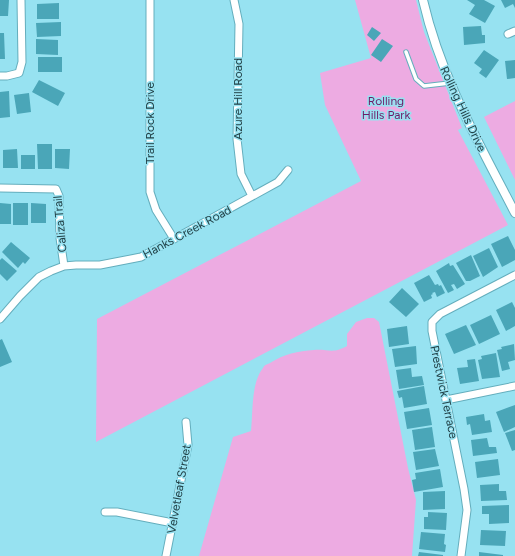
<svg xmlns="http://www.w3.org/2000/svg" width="515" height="556" font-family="Figtree,sans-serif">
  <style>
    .green { fill: #edabe2 }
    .building { fill: #4aa6b8 }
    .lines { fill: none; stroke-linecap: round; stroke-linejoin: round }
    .service-casing { stroke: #64aebd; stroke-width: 5.5 }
    .minor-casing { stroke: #64aebd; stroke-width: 9 }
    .tertiary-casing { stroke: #64aebd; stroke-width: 10 }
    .service { stroke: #fff; stroke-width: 3.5 }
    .minor { stroke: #fff; stroke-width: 7 }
    .tertiary { stroke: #fff; stroke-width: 8 }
    .labels { text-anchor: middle; stroke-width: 3; stroke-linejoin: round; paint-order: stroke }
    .street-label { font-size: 12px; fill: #224248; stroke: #97e2f1 }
    .park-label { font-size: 12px; fill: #6f1c67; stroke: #97e2f1 }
  </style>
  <rect width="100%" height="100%" fill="#97e2f1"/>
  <path class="green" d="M355,0H416L424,32L462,128L458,130L508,225L96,442L97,319L361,181L325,105L320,73L371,58Z
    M515,101V180L484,117Z
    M367,318H374L379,322L408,468L416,500L412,556H199L233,437L251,431C253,412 251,383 263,368C264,365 268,364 270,363C284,354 298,351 314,350C329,349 333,354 347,346V334L356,322Z"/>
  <path class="building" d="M0,0H9L8,16H0Z
    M467,0H484L495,6L485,23L469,14L475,5Z
    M501,0H515V8L513,4L505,8Z
    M59,3V19H37V4Z
    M61,22V36L37,37L36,23Z
    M481,26L482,35H485V43L464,45L463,27Z
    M372,27L381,33L374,41L367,35Z
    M0,33H4L5,59H0Z
    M36,39L58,40V55L36,54Z
    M382,39L393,46L381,62L371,55Z
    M484,50L499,60L486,78L479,73L482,69L474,63Z
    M38,57H62V72H38Z
    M515,60V78L507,79L505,61Z
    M39,80L65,93L58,106L32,92Z
    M9,91L10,117L0,118V92Z
    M29,93L31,112L17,114L14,95Z
    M37,144H52V169H38Z
    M17,149L18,168H3V150Z
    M55,149H70L69,169L55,168Z
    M21,155H35V169H21Z
    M0,203L11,204V224H0Z
    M13,203H28V225H13Z
    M31,203L46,204V223H31Z
    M508,236L515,250V260L502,267L491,244Z
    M11,242L30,258L25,264L23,262L18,268L2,252Z
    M489,248L498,267L483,277L473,256Z
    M471,255L480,276L470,281H466L456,263Z
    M2,258L17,271L7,281L0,274V260Z
    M449,263L450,266L453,265L465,284L457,289L454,284L451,285L454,290L448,293L436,271Z
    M429,275L435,285L438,284L439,286L441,285L445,293L437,297L435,292L432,293L433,294L431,295L432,298L424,302L414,283Z
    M402,288L419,304L406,317L389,302Z
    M512,302L515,308V326L506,331L496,310Z
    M491,315L500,334L479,344L470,325Z
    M466,325L476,345L454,354L445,334Z
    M407,326L409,344L389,347L387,329Z
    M2,339L12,362L0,367V340Z
    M514,344L515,360L508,362L510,369L502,371L497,350L502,349L501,347Z
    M416,346L417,364L395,367L392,349Z
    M496,353L500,377L482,379L478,360L482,359L481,356Z
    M475,359L479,381L460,384L457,368L468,367L467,360Z
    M411,368L412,377L422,376L424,385L399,389L396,370Z
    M424,386L427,404L404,408L402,397L399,398L397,391Z
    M515,405V427L504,432L496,412Z
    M429,408L432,425L407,429L404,412Z
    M484,414L485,421L490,420L492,432L472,435L470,424L467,425L466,417Z
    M432,427L435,447L415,450L412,430Z
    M515,430V450L512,451L505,433Z
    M487,438L489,447H496L497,453L473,456L471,440Z
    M435,449L439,466L416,470L413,452Z
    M498,459L500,475L477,478L475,462Z
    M440,469L443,487L414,492L412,480L416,479L415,473Z
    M499,484V491H506L507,500L481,501L480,485Z
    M445,491V509L423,510V492Z
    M509,505V523L489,524V514H482V506Z
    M428,512L447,513L446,530L424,529V517H428Z
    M481,530L506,531L505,546L480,545Z
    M421,532L445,534L444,544L446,545L445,552L419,549Z
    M419,552L443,555V556H418Z
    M479,552L503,555V556H479Z"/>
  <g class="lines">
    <g class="service-casing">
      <path id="service" d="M406,52L416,79L424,86L450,83"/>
    </g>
    <g class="minor-casing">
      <path id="minor" d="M150,0V192L156,210L174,239
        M234,0L239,24L237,139L241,174L252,196
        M508,34L515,31
        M0,76H7L19,73L22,62L21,0
        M0,188L56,189L59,196L60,238L64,266
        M0,319L20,296L39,277L51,271L64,266L76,265H100L141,257L278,182L288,170
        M446,400L515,386
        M105,512H117L173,523
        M166,556L188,445L186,422
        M461,556L467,510L464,489L432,331V322L440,314L515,275"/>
    </g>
    <g class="tertiary-casing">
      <path id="tertiary" d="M423,0C441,78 479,143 515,213"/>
    </g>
    <use href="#service" class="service"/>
    <use href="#minor" class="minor"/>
    <use href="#tertiary" class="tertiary"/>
  </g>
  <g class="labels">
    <g class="street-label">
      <text transform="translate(238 99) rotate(-90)" y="4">Azure Hill Road</text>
      <text transform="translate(463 109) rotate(65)" y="4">Rolling Hills Drive</text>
      <text transform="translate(150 123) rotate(-90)" y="4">Trail Rock Drive</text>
      <text transform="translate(60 224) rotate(-95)" y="4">Caliza Trail</text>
      <text transform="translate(187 232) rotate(-28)" y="4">Hanks Creek Road</text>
      <text transform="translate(444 392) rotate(78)" y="4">Prestwick Terrace</text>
      <text transform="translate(179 489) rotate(-80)" y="4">Velvetleaf Street</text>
    </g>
    <g class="park-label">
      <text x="386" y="105">Rolling<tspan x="386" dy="14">Hills Park</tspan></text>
    </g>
  </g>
</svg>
